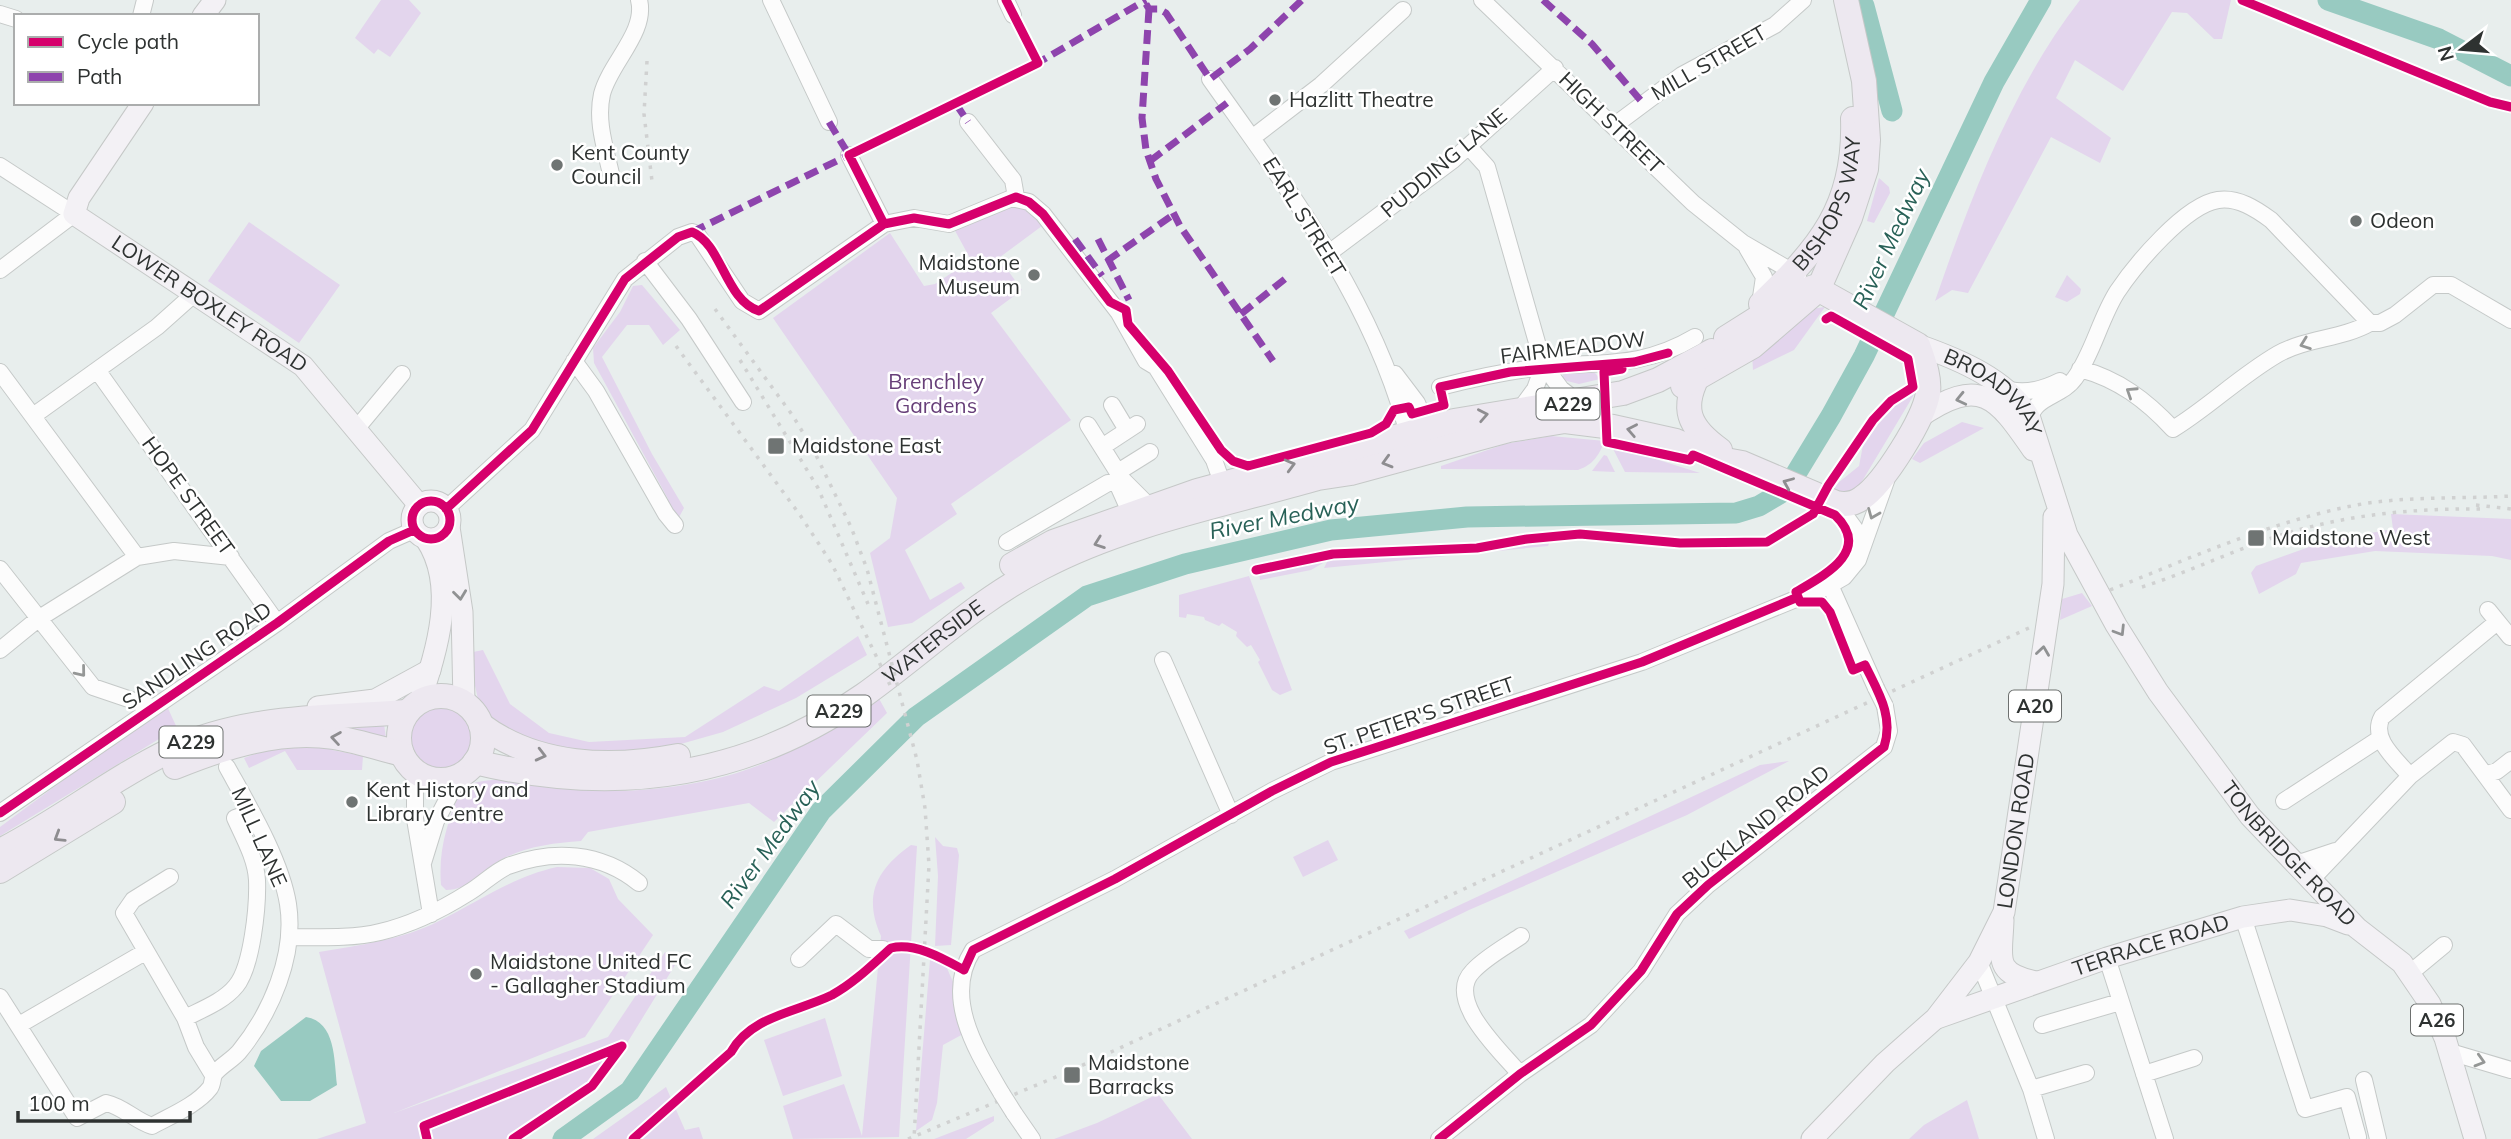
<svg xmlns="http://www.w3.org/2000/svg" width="2511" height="1139" font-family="Mulish,sans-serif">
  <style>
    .green { fill: #e3d5ed }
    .water { fill: #98cac1 }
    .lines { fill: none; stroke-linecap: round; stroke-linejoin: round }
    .river { stroke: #98cac1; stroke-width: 21 }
    .minor-casing { stroke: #c5c9c8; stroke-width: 18 }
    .major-casing { stroke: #c5c8c7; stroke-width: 23 }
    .highway-casing { stroke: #c5c8c7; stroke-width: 26 }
    .minor { stroke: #fcfcfc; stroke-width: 16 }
    .major { stroke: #f3f1f5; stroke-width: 21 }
    .highway { stroke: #ede8f0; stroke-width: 24 }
    .rail { stroke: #d0d1d1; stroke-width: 3.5; stroke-dasharray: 3.5 7; stroke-linecap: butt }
    .minor-bridge-casing { stroke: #c5c9c8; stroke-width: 18; stroke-linecap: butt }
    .minor-bridge { stroke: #fcfcfc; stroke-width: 16 }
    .quiet { stroke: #8e44ad; stroke-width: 7; stroke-dasharray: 14 7; stroke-linecap: butt }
    .cycleway-casing { stroke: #fff; stroke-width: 13 }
    .cycleway { stroke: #d6006c; stroke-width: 9 }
    .oneway { stroke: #959796 }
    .oneway2 { stroke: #909293 }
    .oneway3 { stroke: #8e8d90 }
    .poi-dot { fill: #6f7473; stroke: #fff; stroke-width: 2.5 }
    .labels { text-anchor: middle; stroke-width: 5; stroke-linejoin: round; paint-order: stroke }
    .shield { fill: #fff; stroke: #6d706f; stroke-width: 2 }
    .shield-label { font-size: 19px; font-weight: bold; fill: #2e3231 }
    .street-label { font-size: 21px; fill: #2e3231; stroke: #fff }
    .poi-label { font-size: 21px; fill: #2e3231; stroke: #fff; text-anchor: start }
    .park-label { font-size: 21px; fill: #673f79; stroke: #fff }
    .water-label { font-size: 23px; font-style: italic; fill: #286157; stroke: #fff }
  </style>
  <rect width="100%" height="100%" fill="#e8eeed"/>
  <path class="green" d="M381,0H409L421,13L390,57L378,49L374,54L355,38Z
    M2080,0H2231L2222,39H2214L2187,13L2172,12L2123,91L2075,60L2056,98L2111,138L2100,163L2051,137L1968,293L1952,290L1935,301C1970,199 2013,86 2080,0Z
    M1879,178L1889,187L1890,193L1874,223L1867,221Z
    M1017,203L1046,223L992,263L998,270L1004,265L1022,290L991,313L1071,420L951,504L957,514L905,550L930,600L961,582L965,588L912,623L888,627L870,553L890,538L897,498L773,318L890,233L924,286L935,284L971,260L953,227Z
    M249,222L340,285L299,343L208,281Z
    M2067,275L2081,289L2080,294L2067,302L2055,297Z
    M642,285L680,330L663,345L649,325H627L602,357L652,454L684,508L677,521L665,505L668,499L594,363L593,348L620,312L633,286Z
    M1825,307L1794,350L1753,370L1752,354L1810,309Z
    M1563,371L1595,373L1600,379L1579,384L1563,380Z
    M1918,388L1861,483C1850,493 1843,494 1828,491L1859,466L1864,440L1895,400Z
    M1962,422L1984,428L1920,463L1912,459L1924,443Z
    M1551,436L1605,441C1598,456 1594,464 1578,470L1441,469V466L1505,444Z
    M1611,445L1700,473L1625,472Z
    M1604,455L1607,456L1615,472L1592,471Z
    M2391,514L2511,519V560L2492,556L2375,551L2301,563L2296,574L2259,594L2251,573L2256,566L2326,541L2393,529Z
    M1551,539L1548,546L1324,568L1329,558L1483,551Z
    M1324,558L1323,563L1311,570L1260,580L1259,571Z
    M1249,576L1292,690L1280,695L1272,690L1258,662L1260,660L1251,645L1247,647L1236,636L1237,632L1222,623L1219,626L1205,620L1204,617L1187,614L1186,618L1179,617V595Z
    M2082,593L2092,606L2060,620L2062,599Z
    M858,636L867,655L796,698L723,732L649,753L542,749L495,725L479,704L468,653L483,650L510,704L549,733L589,742L685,737L764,686L779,691Z
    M877,695L887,713L774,822L749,803L588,832L581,841C552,843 522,847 497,862C479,873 469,890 446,890L441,885C438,849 448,820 462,787C504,769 555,789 599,791C658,792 729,782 782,755C815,739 846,715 877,695Z
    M406 737a35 35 0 1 1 70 0a35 35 0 1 1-70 0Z
    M166,704L177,728L0,836V827Z
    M384,724L386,738L342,728Z
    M327,744L332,750L363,756L362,770H297L285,751L249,768L244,758L264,751Z
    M1789,761L1687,815L1469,910L1409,939L1404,931L1760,765Z
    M935,837L943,846L957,848L959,855L951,945L935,946L938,876Z
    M1328,840L1338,860L1303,877L1293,857Z
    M911,845L917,846L899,1137L793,1139L783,1106L844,1084L862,1136L881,936C863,896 876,870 911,845Z
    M557,867L590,868L609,879L618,899L653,935L585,1037L394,1113L608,1037L665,952L675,965L621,1053L592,1091L524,1139H317L366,1123L319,952C359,945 402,940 439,921C480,901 512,877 557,867Z
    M930,960L946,966L957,991L965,1033L943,1045L937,1103L932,1120L916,1131Z
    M825,1018L842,1076L783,1096L764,1040Z
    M666,1087L685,1130L699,1127L703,1139H593Z
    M1158,1094L1192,1139H1054L1097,1123Z
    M1967,1100L1979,1139H1909L1924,1125Z
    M994,1116V1121L966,1139H934Z"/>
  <path class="water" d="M306,1017C336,1022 334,1060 337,1085L310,1101H281L254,1066L261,1051Z"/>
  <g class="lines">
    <path class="river" d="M2328,0L2439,39L2511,76
      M1864,6L1892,111
      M563,1139L630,1091L821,811L916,717L1087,596L1185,564L1331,530L1467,517L1736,513L1759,506L1786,490L1831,416L1864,356L1994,82L2041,0"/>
    <g class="minor-casing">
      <path id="minor" d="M771,0L829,122
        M1006,0L1013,15
        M1482,0L1693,203L1743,243L1798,275
        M0,14L16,19
        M141,16L145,0
        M1210,79C1287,188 1368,293 1405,423L1417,431L1419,436
        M968,122L1013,180L1016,197
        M1615,125L1682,75L1775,25L1803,0
        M1252,138L1321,85L1403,10
        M1469,147L1487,167L1544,367
        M849,155L884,224
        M0,166L74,214L0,270
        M611,174C605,147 596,121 602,94C610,63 647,32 639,0
        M1747,248L1764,277L1760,304
        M1329,253L1453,160L1555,68
        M645,261L689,319L743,402
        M574,361L596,391L666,514L675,525
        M1545,367L1561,389L1578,402
        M2080,369C2118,379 2146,400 2173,429C2209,407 2240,376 2278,354C2307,338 2342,339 2370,323
        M97,370L277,623
        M0,372L137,557
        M1395,374L1417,403L1424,419L1417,431
        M1440,387C1474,378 1507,371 1542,367C1601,361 1641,369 1695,337
        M2010,390C2027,394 2044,389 2060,381
        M1112,405L1127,430
        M1519,411L1535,389L1543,367
        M33,416L157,327L194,294
        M2030,419C2034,396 2062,397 2075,378C2093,353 2100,319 2117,292C2135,265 2185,205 2218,200C2238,197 2256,209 2271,220L2370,323H2380L2395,315L2433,285H2451L2511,320
        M1088,425L1122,479
        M357,428L402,374
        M1102,447L1137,424
        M1118,472L1150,452
        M1118,481L1122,479L1149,506
        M1836,503L1855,529L1858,550
        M446,509L532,430L625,279L678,237L692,232L697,234L742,301L759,311L884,224L914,218L949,224L1012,198L1029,202L1043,214L1119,313L1146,361L1156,367L1214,460L1225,491
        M1007,542L1108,483H1117L1130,512
        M0,569L93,687L152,707
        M1830,585L1876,688
        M2488,610L2510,637
        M0,650L38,619L137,557L174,551L231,557
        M1163,660L1231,815
        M415,771V819L431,914
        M2487,774L2497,771L2511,760
        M2410,776C2397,760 2370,739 2382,717L2497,622
        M2284,801L2379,739
        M0,813L277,623L389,541L414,530
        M2290,861L2302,862L2335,851
        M423,863L436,821L460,775
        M170,877L133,900L124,913L185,1018L196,1047L213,1075
        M2310,881L2410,776L2453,742L2463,745L2511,810
        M2243,917L2305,1109L2347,1097L2358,1137
        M289,937C317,937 352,939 380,932C410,925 441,910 468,893C482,885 494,872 508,866C553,849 601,852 639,883
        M2107,958L2165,1139
        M799,959L836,924L869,949H883
        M1979,962L2031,1089L2046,1139
        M2409,974L2444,945
        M0,997L77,1118L106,1103C124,1107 134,1120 152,1126C170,1116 197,1105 210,1088C213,1084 212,1077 215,1073C222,1065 232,1060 239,1052C271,1013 296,955 288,904C281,860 248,805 227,767
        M185,1018C203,1009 224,1001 236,986C252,967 258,906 257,880C256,859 244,838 235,818L252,812
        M19,1025L145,952
        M2042,1025L2120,1002
        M2450,1052L2511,1070
        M1520,1074C1501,1051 1444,1000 1473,971C1486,957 1505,947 1521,936
        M2144,1074L2194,1058
        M2364,1080L2378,1139
        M2031,1089L2086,1073
        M1002,1094C978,1053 942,998 973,950L1115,879L1272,791L1331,762L1642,662L1830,585L1844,577L1858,560L1886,481
        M1014,1113L1032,1139
        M1439,1139L1520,1074L1591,1025L1641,971L1677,914L1708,885L1884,747L1889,731L1885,706"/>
    </g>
    <g class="major-casing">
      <g id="major">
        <path d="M203,16L215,0"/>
        <path id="s1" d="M143,103L79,198L74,214L303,366L419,505"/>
        <path id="s2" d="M1918,345C1958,359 2010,380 2030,419L2067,535L2116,625L2158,692L2250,816L2357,928L2402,963L2430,1004L2445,1038L2475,1139"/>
        <path d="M1918,418C1981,374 1997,398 2033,450"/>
        <circle cx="431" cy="520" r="19"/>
        <path d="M449,527L462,612L464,702"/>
        <path d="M420,701C436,652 458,587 426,539"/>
        <path d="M318,707L375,700L430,670"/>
        <path d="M2003,920C2002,958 1992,973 2036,982"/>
        <path id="s3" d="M1937,1018L2107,958L2243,917L2290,910L2327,916L2348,924"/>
        <path id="s4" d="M1812,1139L1885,1063L1936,1018L1979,962L2004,912L2053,584L2054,517"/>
      </g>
    </g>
    <g class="highway-casing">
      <g id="highway">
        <path id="s5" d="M1761,304C1819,248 1856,207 1853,119"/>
        <path d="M1700,372C1680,408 1688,427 1720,450"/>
        <path d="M1683,386L1753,346L1818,290L1850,218L1866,169L1868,140L1864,81L1846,0"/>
        <path d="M1012,565L1053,542L1197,491L1454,421L1623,393L1658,380L1712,351"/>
        <circle cx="441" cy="738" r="42"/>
        <path d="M481,725C537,767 611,769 678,756"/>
        <path id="s6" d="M475,762C615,796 746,778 864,695C924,652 975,602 1041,568C1124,524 1227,504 1318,478L1351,473L1509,430L1565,421L1613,427L1676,441L1720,459L1742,463L1836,503C1845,505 1854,504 1862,498C1884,483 1924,419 1928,393C1930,376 1923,360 1918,345L1814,287L1799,292L1726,338"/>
        <path d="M175,767C224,747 280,729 333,737C357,741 379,748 402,754"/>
        <path d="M0,851C59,821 111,779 171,750C245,715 327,718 407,712"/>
        <path d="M0,871L113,802"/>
      </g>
    </g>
    <use href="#minor" class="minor"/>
    <use href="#major" class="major"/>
    <use href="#highway" class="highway"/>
    <path class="rail" d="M647,61L644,114L652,181
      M715,309L793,416L814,451L851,527L867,569L917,760L925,808L929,865L914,1139
      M676,346L800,515L832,564L890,685
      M740,360L818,488L868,604
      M2476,505L2511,509
      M2142,587C2189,572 2234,550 2281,535C2349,514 2416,508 2487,509
      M2110,590C2193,557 2274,520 2362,504C2412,496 2461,499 2511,496
      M908,1139L1070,1071L2031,627"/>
    <g class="minor-bridge-casing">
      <path id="minor-bridge" d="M1876,688L1885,706
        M1002,1094L1014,1113"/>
    </g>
    <use href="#minor-bridge" class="minor-bridge"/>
    <path class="quiet" d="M1543,0L1592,44L1642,102
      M1146,4L1149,9H1159L1166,13L1210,79L1250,49L1302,0
      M1149,9L1142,118L1146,150L1156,179L1180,226L1273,361
      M1034,65L1146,0
      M956,104L968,122
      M829,122L849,155
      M1150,161L1227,103
      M692,232L855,152
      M1075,239L1102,276
      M1098,239L1129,300
      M1107,261L1173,215
      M1241,314L1290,275"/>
    <g class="cycleway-casing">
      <path id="cycleway" d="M2242,0L2490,102L2511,107
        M884,224L849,155L1038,63L1006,0
        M1622,369L1604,372L1607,442L1690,460L1693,455L1835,515C1872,551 1825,575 1796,592L1798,597
        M412 520a19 19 0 1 1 38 0a19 19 0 1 1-38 0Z
        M446,509L532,430L625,279L678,237L692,232C722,244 725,300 759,311L884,224L914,218L949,224L1016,197L1029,202L1043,214L1110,302L1126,310L1128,324L1168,371L1221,450L1233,461L1248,466L1371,433L1386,424L1394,410L1409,407L1412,414L1444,405L1440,387L1510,372L1634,362L1668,353
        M1256,570L1333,554L1477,548L1527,539L1580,534L1680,543L1767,542L1813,514L1828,486L1873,420L1891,401L1913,387L1908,359L1831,316L1826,319
        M0,813L277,623L389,541L414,530
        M427,1139L424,1126L622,1046
        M513,1139L592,1086L622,1046
        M633,1139L731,1052C751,1016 797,1012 832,995C854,983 872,965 891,948C915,942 944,959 964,970L973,950L1115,879L1272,791L1331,762L1642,662L1798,597
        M1439,1139L1520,1074L1591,1025L1641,971L1677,914L1708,885L1884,747C1894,716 1878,692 1865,665L1853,670L1830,612L1822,602H1800L1798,597"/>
    </g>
    <use href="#cycleway" class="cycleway"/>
  </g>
  <defs><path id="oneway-chevron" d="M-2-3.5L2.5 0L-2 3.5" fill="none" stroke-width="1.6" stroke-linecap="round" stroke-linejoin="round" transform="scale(1.75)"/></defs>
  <g class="oneway">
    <use href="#oneway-chevron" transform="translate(2305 344) rotate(160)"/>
    <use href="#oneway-chevron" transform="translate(2131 392) rotate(-147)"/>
    <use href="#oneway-chevron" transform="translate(1873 514) rotate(112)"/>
    <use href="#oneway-chevron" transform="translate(81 672) rotate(51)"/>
    <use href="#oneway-chevron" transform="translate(2480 1061) rotate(16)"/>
  </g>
  <g class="oneway2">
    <use href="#oneway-chevron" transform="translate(1961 399) rotate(167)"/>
    <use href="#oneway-chevron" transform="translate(460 595) rotate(83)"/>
    <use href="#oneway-chevron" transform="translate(2120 631) rotate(58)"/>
    <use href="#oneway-chevron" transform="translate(2043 651) rotate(-82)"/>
  </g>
  <g class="oneway3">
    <use href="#oneway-chevron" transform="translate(1483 415) rotate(-11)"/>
    <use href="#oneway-chevron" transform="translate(1632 430) rotate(-169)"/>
    <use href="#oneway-chevron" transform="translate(1387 462) rotate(164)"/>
    <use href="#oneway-chevron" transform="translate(1290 465) rotate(-15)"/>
    <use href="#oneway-chevron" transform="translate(1788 483) rotate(-157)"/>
    <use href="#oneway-chevron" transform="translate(1099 543) rotate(160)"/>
    <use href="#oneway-chevron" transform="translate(336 738) rotate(-171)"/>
    <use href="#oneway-chevron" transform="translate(541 755) rotate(14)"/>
    <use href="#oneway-chevron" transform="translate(59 837) rotate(148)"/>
  </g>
  <g class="poi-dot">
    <circle cx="1275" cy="100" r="7"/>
    <circle cx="557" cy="165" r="7"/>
    <circle cx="2356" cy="221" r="7"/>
    <circle cx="1034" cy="275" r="7"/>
    <rect x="767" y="437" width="18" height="18" rx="3.5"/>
    <rect x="2247" y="529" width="18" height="18" rx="3.5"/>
    <circle cx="352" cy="802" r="7"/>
    <circle cx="476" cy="974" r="7"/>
    <rect x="1063" y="1066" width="18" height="18" rx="3.5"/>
  </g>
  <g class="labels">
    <g class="shield">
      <rect x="1536.5" y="388.5" width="63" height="31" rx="5"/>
      <rect x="2009" y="690.5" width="52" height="31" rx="5"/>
      <rect x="807.5" y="695.5" width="63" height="31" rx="5"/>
      <rect x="159.5" y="726.5" width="63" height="31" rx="5"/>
      <rect x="2411" y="1004.5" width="52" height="31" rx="5"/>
    </g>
    <g class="shield-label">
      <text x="1568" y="411">A229</text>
      <text x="2035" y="713">A20</text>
      <text x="839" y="718">A229</text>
      <text x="191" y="749">A229</text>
      <text x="2437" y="1027">A26</text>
    </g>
    <g class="street-label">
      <text transform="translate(1709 63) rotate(-30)" y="7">MILL STREET</text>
      <text transform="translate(1611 123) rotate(44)" y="7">HIGH STREET</text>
      <text transform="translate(1444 163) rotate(-40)" y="7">PUDDING LANE</text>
      <text dy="7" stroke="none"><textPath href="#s5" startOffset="124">BISHOPS WAY</textPath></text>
      <text transform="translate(1304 217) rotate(58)" y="7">EARL STREET</text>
      <text dy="7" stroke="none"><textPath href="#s1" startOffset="294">LOWER BOXLEY ROAD</textPath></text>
      <text transform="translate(1573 348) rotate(-7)" y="7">FAIRMEADOW</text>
      <text dy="7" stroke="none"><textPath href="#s2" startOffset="91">BROADWAY</textPath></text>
      <text transform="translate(188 496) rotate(54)" y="7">HOPE STREET</text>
      <text dy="7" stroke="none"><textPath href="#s6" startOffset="495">WATERSIDE</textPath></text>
      <text transform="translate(197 656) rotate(-34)" y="7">SANDLING ROAD</text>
      <text transform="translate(1419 716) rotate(-19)" y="7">ST. PETER'S STREET</text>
      <text transform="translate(1756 827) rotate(-39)" y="7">BUCKLAND ROAD</text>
      <text dy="7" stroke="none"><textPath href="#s4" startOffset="382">LONDON ROAD</textPath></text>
      <text transform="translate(259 837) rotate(66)" y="7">MILL LANE</text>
      <text dy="7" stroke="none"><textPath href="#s2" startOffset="649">TONBRIDGE ROAD</textPath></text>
      <text dy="7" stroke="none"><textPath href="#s3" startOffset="226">TERRACE ROAD</textPath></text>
    </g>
    <g class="poi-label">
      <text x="1289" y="107">Hazlitt Theatre</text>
      <text x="571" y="160">Kent County<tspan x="571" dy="24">Council</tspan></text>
      <text x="2370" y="228">Odeon</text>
      <text x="1020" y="270" text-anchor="end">Maidstone<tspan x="1020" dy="24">Museum</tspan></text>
      <text x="792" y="453">Maidstone East</text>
      <text x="2272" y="545">Maidstone West</text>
      <text x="366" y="797">Kent History and<tspan x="366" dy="24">Library Centre</tspan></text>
      <text x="490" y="969">Maidstone United FC<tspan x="490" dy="24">- Gallagher Stadium</tspan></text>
      <text x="1088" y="1070">Maidstone<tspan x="1088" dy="24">Barracks</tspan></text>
    </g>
    <g class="park-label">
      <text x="936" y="389">Brenchley<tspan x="936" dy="24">Gardens</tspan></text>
    </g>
    <g class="water-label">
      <text transform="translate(1891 239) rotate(-65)" y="8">River Medway</text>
      <text transform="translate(1284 517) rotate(-11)" y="8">River Medway</text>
      <text transform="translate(770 844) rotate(-54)" y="8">River Medway</text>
    </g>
  </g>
  <rect x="14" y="14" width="245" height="91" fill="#ffffff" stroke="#abadad" stroke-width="2"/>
  <rect x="28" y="37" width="35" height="10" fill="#d6006c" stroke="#abadad" stroke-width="2"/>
  <text x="77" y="49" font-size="21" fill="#2e3231">Cycle path</text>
  <rect x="28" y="72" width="35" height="10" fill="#8e44ad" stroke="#abadad" stroke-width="2"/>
  <text x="77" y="84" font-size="21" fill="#2e3231">Path</text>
  <g transform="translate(2462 49) rotate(254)" stroke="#ffffff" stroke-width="5" paint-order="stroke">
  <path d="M0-5L12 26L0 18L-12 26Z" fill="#2e3231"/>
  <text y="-10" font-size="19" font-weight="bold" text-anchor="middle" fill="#2e3231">N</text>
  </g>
  <path d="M18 1111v10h172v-10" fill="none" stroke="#2e3231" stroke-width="3.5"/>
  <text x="28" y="1111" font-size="21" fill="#2e3231" stroke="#ffffff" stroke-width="5" paint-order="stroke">100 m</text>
</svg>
